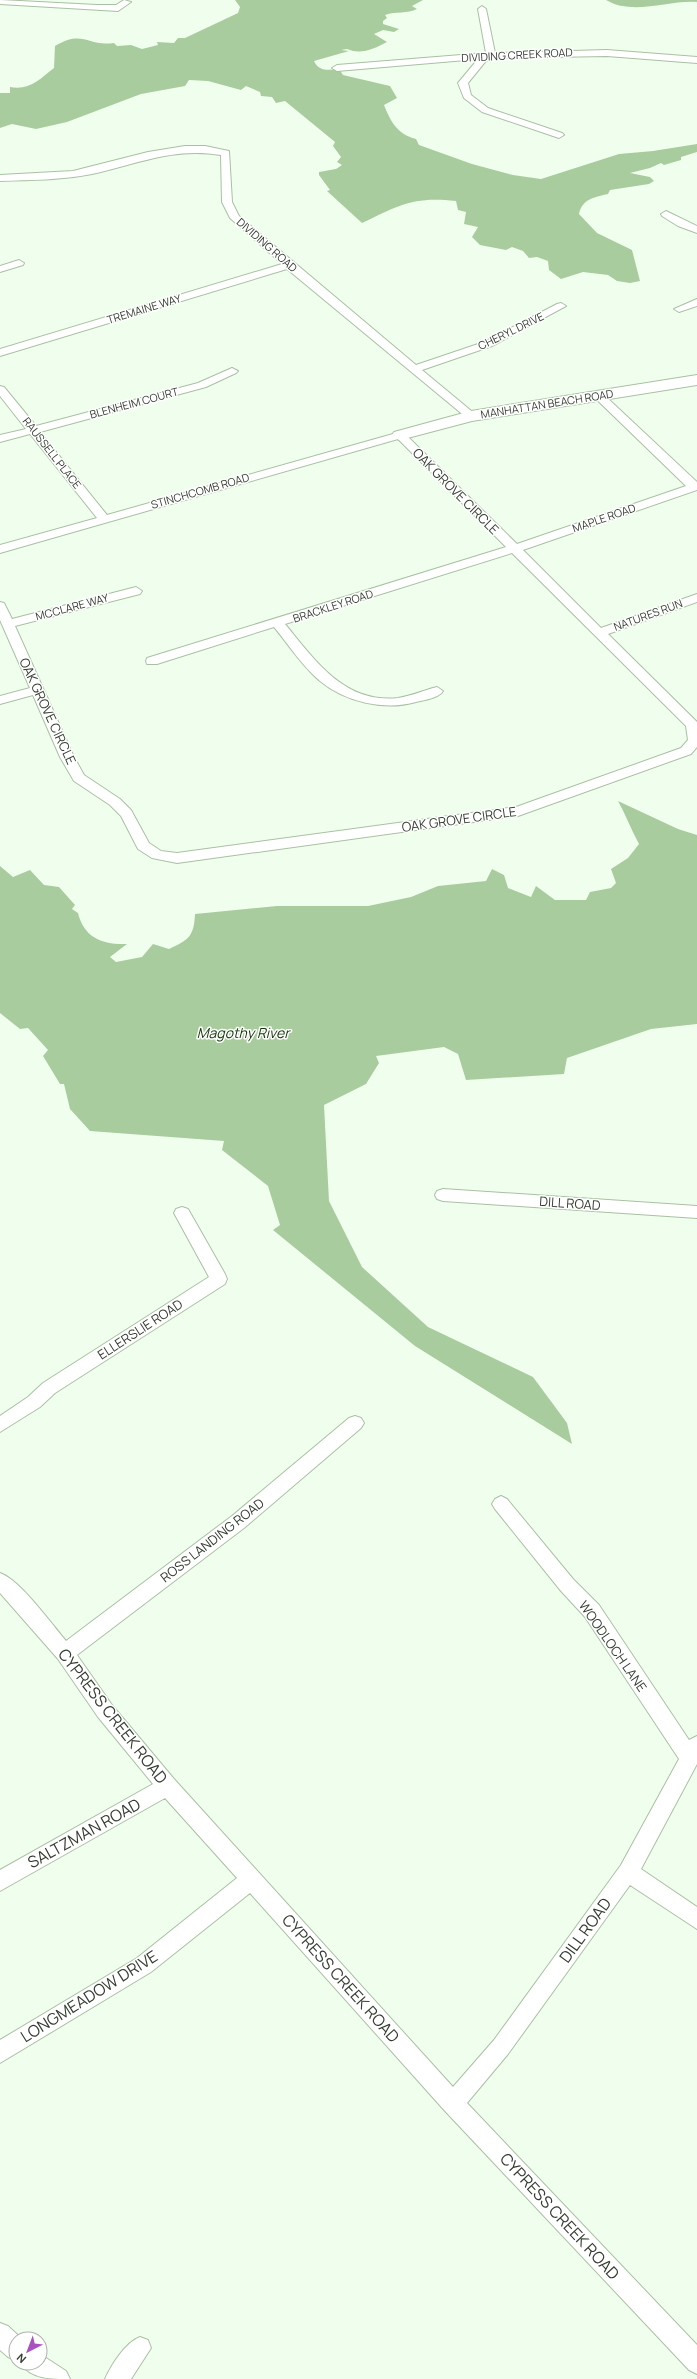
<svg xmlns="http://www.w3.org/2000/svg" width="697" height="2379" font-family="Manrope,sans-serif">
  <style>
    .water { fill: #a9cc9f }
    .lines { fill: none; stroke-linecap: round; stroke-linejoin: round }
    .street-casing { stroke: #a9c0a3; stroke-width: 2 }
    .secondary-casing { stroke: #a9c0a3; stroke-width: 2 }
    .street { fill: #fff; fill-rule: evenodd }
    .secondary { fill: #fff; fill-rule: evenodd }
    .labels { text-anchor: middle; stroke-width: 3; stroke-linejoin: round; paint-order: stroke }
    .far-street-label { font-size: 11px; fill: #343d31; stroke: #fff }
    .street-label { font-size: 13px; fill: #343d31; stroke: #fff }
    .water-label { font-size: 14px; font-style: italic; fill: #123406; stroke: #fff }
    .near-street-label { font-size: 16px; fill: #343d31; stroke: #fff }
  </style>
  <rect width="100%" height="100%" fill="#f0ffed"/>
  <path class="water" d="M235,0H423L412,6L417,9C407,14 396,11 385,15L387,18L383,21V24L399,29L394,32L383,30L374,34L387,42C374,49 361,55 347,49L341,50L349,51L314,61C319,72 329,70 339,69L343,75L390,86L397,98L384,105C391,122 397,134 416,139L419,145L472,164L513,175L541,179L619,154L653,151L697,144V152L681,157V160L664,165L661,163L650,168L630,173L650,177L654,181L649,184L610,190L608,194C595,197 582,199 579,214L597,233L632,250L640,281L630,283L617,281L608,275L583,272L561,279L549,270L548,261L537,257L529,258L523,251L512,247L506,250L480,245L472,237L478,227L464,224L466,212L458,210L456,201C414,196 399,205 362,223L327,191L330,190L319,175V172L336,169L342,165L337,162L341,157L333,146L335,142L285,101L276,103L272,97L261,96L260,92L246,86L241,90L208,81L189,80L185,86L141,94L67,122L36,129L12,124L0,128V93H10V87C29,91 40,79 54,68L55,46C84,29 87,47 114,43L117,46L131,45L142,49L158,45L157,42L174,43L178,38H185L238,13L240,7Z
    M606,0H697V2C668,0 633,16 606,0Z
    M618,801L678,829L697,835V1024L651,1029L567,1058L564,1074L466,1080L458,1054L444,1047L376,1056L379,1063L366,1084L324,1105L329,1201L362,1267L428,1327L533,1377L567,1423L572,1444L415,1346L273,1230L280,1225L268,1186L222,1150L224,1141L90,1131L70,1109L64,1084H60L43,1056L48,1050L28,1028L20,1029L0,1013V866L13,877L30,870L44,885L59,887L75,905L72,909L78,913C84,938 103,945 127,944L110,957L116,962L142,957L153,944L169,949C189,940 194,936 195,914L277,906H368L411,897L438,886L486,881L492,869L504,875L508,888L531,897L536,886L555,900H586L590,892L611,888L616,883L611,869L628,858L639,844C631,830 626,815 618,801Z"/>
  <g class="lines">
    <g class="street-casing">
      <path id="street" d="M0,0L97,5H116L124,0L131,2L118,11L0,4Z
        M482,6L486,9L495,53L607,50L697,57V63L607,56L491,58L485,62L468,83L471,95L488,108L562,133L564,135L559,138L482,112L464,98L458,83L478,59L337,71L332,68L337,65L486,53L478,9Z
        M185,146H205L229,151L232,202L239,216L416,365L484,342L557,304L561,303L566,306L492,346L422,370L475,414V418H467L287,269L0,356V349L282,264L230,218L222,202L221,155C172,147 138,164 92,174C62,180 31,180 0,181V175L73,171L148,152Z
        M666,211L697,226V233L678,226L662,216L661,214Z
        M19,260L24,263L23,265L0,272V266Z
        M697,299V306L679,312L674,309Z
        M232,368L238,371L236,373L206,387L40,432L107,515L400,432L404,433L517,544L686,486L593,396L599,393L603,394L697,482V490L523,550L601,628L697,594V602L608,634L697,722V747L691,754L518,816L177,863L152,858L138,849L121,816L110,805L74,781L60,757L33,695L0,704V696L30,688L0,620V602L4,603L12,619L136,587L142,591L140,594L15,626L74,757L84,775L120,799L131,810L149,843L161,851L177,853L516,807L681,748L688,740L686,726L512,553L285,624C315,660 344,704 398,698C412,696 424,690 437,687L443,691C439,698 424,700 416,702C385,711 345,702 320,681C302,666 289,645 274,627L157,664H147L146,661L147,658L506,547L398,439L0,553V545L97,518L30,434L0,442V435L26,429L0,396V386L4,387L36,426L198,383Z
        M443,1189L697,1206V1218L443,1201L437,1199L435,1195L437,1191Z
        M182,1207L188,1209L225,1274L227,1279L225,1284L55,1393L40,1407L0,1432V1416L28,1397L43,1383L209,1277L174,1213L176,1209Z
        M355,1416L361,1418L364,1423L361,1428L244,1528L77,1655L112,1705L174,1779L453,2087L494,2040L621,1865L679,1759L585,1617L561,1591L495,1509L492,1504L495,1499L501,1496L507,1499L573,1579L599,1605L689,1740L697,1736V1764L641,1869L697,1907V1929L630,1885L508,2054L467,2103L697,2345V2374L689,2370L445,2111L250,1893L151,1972L0,2063V2040L137,1958L237,1878L165,1798L0,1891V1870L153,1784L98,1717L58,1659L0,1593V1573C20,1580 51,1623 66,1641L232,1516L349,1418Z
        M0,2323L8,2326L22,2339H16V2360L8,2357L0,2350Z
        M140,2337L148,2340L151,2348L131,2379H105C112,2364 125,2343 140,2337Z
        M40,2354L66,2371L70,2379C51,2379 30,2379 21,2363H40Z"/>
    </g>
    <g class="secondary-casing">
      <path id="secondary" d="M697,375V385L472,421L400,440L394,438L392,435L394,432L471,411Z"/>
    </g>
    <use href="#street" class="street"/>
    <use href="#secondary" class="secondary"/>
  </g>
  <g class="labels">
    <g class="far-street-label">
      <text transform="translate(517 55) rotate(-3)" y="4">DIVIDING CREEK ROAD</text>
      <text transform="translate(267 245) rotate(41)" y="4">DIVIDING ROAD</text>
      <text transform="translate(144 309) rotate(-17)" y="4">TREMAINE WAY</text>
      <text transform="translate(511 331) rotate(-26)" y="4">CHERYL DRIVE</text>
      <text transform="translate(134 403) rotate(-15)" y="4">BLENHEIM COURT</text>
      <text transform="translate(547 404) rotate(-9)" y="4">MANHATTAN BEACH ROAD</text>
      <text transform="translate(52 453) rotate(52)" y="4">RAUSSELL PLACE</text>
      <text transform="translate(200 491) rotate(-16)" y="4">STINCHCOMB ROAD</text>
      <text transform="translate(604 518) rotate(-19)" y="4">MAPLE ROAD</text>
      <text transform="translate(333 606) rotate(-18)" y="4">BRACKLEY ROAD</text>
      <text transform="translate(72 607) rotate(-15)" y="4">MCCLARE WAY</text>
      <text transform="translate(648 615) rotate(-20)" y="4">NATURES RUN</text>
    </g>
    <g class="street-label">
      <text transform="translate(456 491) rotate(45)" y="5">OAK GROVE CIRCLE</text>
      <text transform="translate(48 711) rotate(65)" y="5">OAK GROVE CIRCLE</text>
      <text transform="translate(459 819) rotate(-8)" y="5">OAK GROVE CIRCLE</text>
      <text transform="translate(570 1203) rotate(4)" y="5">DILL ROAD</text>
      <text transform="translate(140 1329) rotate(-33)" y="5">ELLERSLIE ROAD</text>
      <text transform="translate(212 1540) rotate(-38)" y="5">ROSS LANDING ROAD</text>
      <text transform="translate(613 1646) rotate(55)" y="5">WOODLOCH LANE</text>
    </g>
    <g class="water-label">
      <text x="243" y="1038">Magothy River</text>
    </g>
    <g class="near-street-label">
      <text transform="translate(113 1716) rotate(52)" y="6">CYPRESS CREEK ROAD</text>
      <text transform="translate(84 1833) rotate(-29)" y="6">SALTZMAN ROAD</text>
      <text transform="translate(585 1930) rotate(-54)" y="6">DILL ROAD</text>
      <text transform="translate(341 1978) rotate(48)" y="6">CYPRESS CREEK ROAD</text>
      <text transform="translate(89 1996) rotate(-32)" y="6">LONGMEADOW DRIVE</text>
      <text transform="translate(560 2216) rotate(47)" y="6">CYPRESS CREEK ROAD</text>
    </g>
  </g>
  <g transform="translate(28 2351) rotate(222)"><circle r="19" fill="#ffffff" stroke="#aeb1ad"/>
  <path d="M0-3L7 15L0 10L-7 15Z" fill="#a851bf"/>
  <text y="-6" font-size="11" font-weight="bold" text-anchor="middle" fill="#343d31">N</text>
  </g>
</svg>
